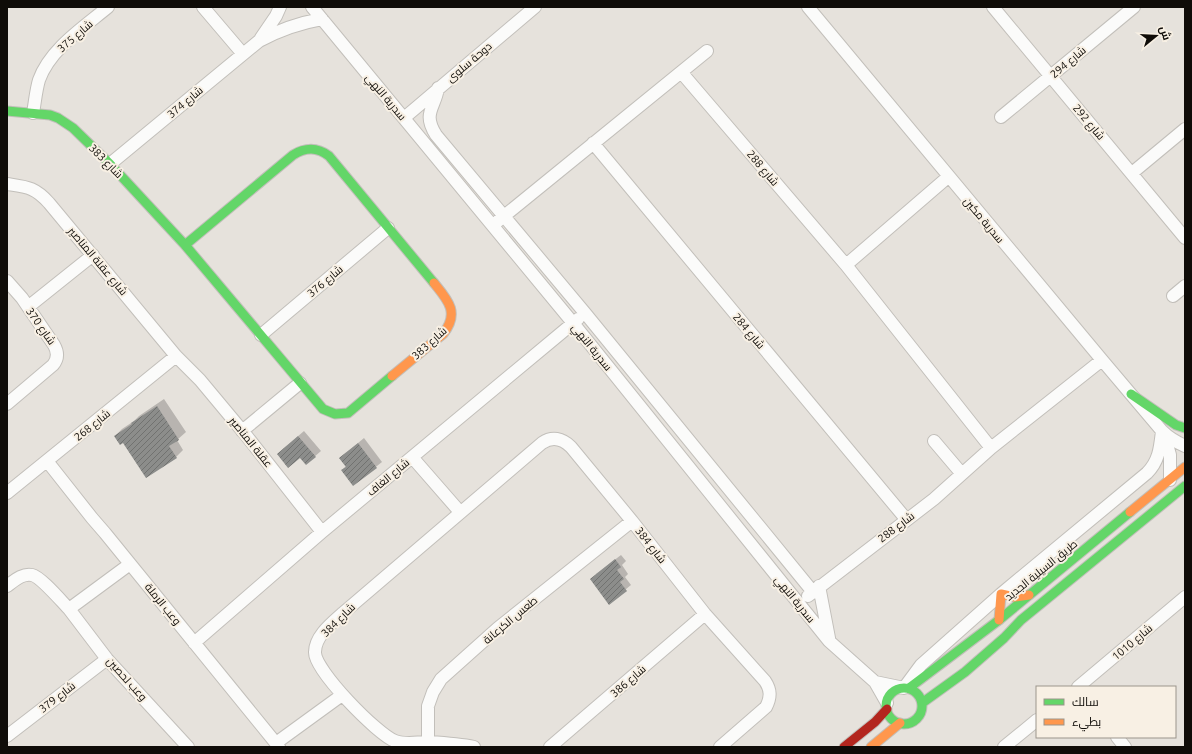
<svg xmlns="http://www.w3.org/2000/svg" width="1192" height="754" font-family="Ubuntu,Cairo,sans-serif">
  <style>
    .shadow { fill: #0003 }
    .building { fill: url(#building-hatch) }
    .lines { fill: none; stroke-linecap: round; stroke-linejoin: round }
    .street-casing { stroke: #c2bfba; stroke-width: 14 }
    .fast-casing { stroke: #c2bfba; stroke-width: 11 }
    .slow-casing { stroke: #c2bfba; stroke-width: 11 }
    .jam-casing { stroke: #c2bfba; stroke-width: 11 }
    .street { stroke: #fbfbfa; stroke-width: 12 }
    .fast { stroke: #63d668; stroke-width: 9 }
    .slow { stroke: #ff974d; stroke-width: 9 }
    .jam { stroke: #b3261e; stroke-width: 9 }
    .labels { text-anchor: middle; stroke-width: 4; stroke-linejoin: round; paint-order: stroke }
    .street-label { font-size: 11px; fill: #0f0c08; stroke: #f8f0e4 }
  </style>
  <defs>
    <pattern id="building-hatch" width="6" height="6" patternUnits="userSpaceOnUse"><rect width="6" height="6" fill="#8c8d8b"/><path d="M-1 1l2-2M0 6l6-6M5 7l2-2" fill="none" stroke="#717270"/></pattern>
  </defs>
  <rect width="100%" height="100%" fill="#e6e2dc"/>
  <path class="shadow" d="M164,399L186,432L177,440L183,450L176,457L124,441L115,436L122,429L134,421L139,416Z
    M304,431L321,451L306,464L300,456L283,449Z
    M364,438L382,462L353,485L342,470L346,466L340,458Z
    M621,555L626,561L622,565L628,574L625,577L631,585L609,603L596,574Z"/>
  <path class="building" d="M157,406L179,440L169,446L177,458L146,478L123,443L120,445L114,436L132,424L131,423Z
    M298,436L316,457L306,465L300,458L288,468L277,454Z
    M358,443L377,468L353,486L341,470L346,467L339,458Z
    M615,559L621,567L617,570L624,579L620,582L627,591L609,605L590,579Z"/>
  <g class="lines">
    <g class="street-casing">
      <path id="street" d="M203,7L243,54
        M312,7L573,323L829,641L875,682L887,703
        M808,7L1102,360L1162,431C1169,438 1176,442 1185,446
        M993,7L1185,238
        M261,38L276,16L280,7
        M681,72L846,265L991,448
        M438,88C435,108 422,113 436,135L585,313L813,592
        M33,113C35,102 36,90 39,80C50,49 84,27 108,7
        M1001,117L1134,7
        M404,118L535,7
        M593,143L906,519
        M110,164L259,41C279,30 299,23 322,19
        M1132,173L1185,129
        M7,184C27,187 35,187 49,203L176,356L200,380L245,434L322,532
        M498,221L707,51
        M846,265L948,177
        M7,281L22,298L54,345C58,352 58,359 53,365L7,404
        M1173,296L1185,286
        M28,307L93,255
        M261,335L388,228
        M242,431L300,383
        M1164,434L1170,455V480
        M934,441L962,474
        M412,457L460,512
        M47,461L92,518L105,533L279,747
        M7,493L176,356
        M130,564L69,609L107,659L188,747
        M7,586C14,581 22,573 32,575C41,577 62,602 69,609
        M819,586L829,638
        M808,596L934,499L991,448L1102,360
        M194,643L322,532L578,319
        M875,682L904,688L921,665L1001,594L1147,473C1159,461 1160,448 1162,431
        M1078,687L1185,597
        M7,736L107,659
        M1117,737L1125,747
        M428,742V706L433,692L441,679L498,628L632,521
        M276,743L342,695
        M474,747C459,744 443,743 428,742C417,742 406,745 395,741C378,735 314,670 315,652C315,636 332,623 343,613L542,443C552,436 562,438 571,447L632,521L705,614L765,681C771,690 771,697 766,707L720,747
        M550,747L705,614
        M1004,747L1037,720"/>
    </g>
    <g class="fast-casing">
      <path id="fast" d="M7,111L50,115L58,118L73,128L110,164L185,245L323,409L335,414L348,413L392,376
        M185,245L293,155C306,147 317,147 329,156L434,283
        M1131,394L1176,425L1185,428
        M909,688L999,620L1130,512
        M886 706a18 18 0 1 1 36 0a18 18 0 1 1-36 0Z
        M922,703L965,672L1004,638L1021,620L1185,486"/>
    </g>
    <g class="slow-casing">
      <path id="slow" d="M392,376L443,334C460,313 448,300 434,283
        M1130,512L1185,467
        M999,620L1001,594L1015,597L1029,595
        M871,747L900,723"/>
    </g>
    <g class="jam-casing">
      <path id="jam" d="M844,747L875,722L887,709"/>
    </g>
    <use href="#street" class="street"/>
    <use href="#fast" class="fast"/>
    <use href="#slow" class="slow"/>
    <use href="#jam" class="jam"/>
  </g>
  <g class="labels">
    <g class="street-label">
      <text transform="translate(75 36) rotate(-41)" y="4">شارع 375</text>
      <text transform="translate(469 62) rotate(-40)" y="4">دوحة سلوى</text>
      <text transform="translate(1068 62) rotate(-40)" y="4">شارع 294</text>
      <text transform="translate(386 97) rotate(50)" y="4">سدرية النهي</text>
      <text transform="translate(185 102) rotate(-40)" y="4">شارع 374</text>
      <text transform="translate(1089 122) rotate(50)" y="4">شارع 292</text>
      <text transform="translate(106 161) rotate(45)" y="4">شارع 383</text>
      <text transform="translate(763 168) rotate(50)" y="4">شارع 288</text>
      <text transform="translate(984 220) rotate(50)" y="4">سدرية مكين</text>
      <text transform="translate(98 261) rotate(50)" y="4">شارع عقلة المناصير</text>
      <text transform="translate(325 281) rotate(-40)" y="4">شارع 376</text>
      <text transform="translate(41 326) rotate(55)" y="4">شارع 370</text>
      <text transform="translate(749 331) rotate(50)" y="4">شارع 284</text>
      <text transform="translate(429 343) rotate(-42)" y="4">شارع 383</text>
      <text transform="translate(592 347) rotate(51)" y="4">سدرية النهي</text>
      <text transform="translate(92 425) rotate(-39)" y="4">شارع 268</text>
      <text transform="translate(251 442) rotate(51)" y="4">عقلة المناصير</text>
      <text transform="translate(388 477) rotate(-40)" y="4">شارع الغاف</text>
      <text transform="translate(896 527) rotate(-37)" y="4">شارع 288</text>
      <text transform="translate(651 545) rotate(52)" y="4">شارع 384</text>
      <text transform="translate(1041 570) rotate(-39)" y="4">طريق السيلية الجديد</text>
      <text transform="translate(795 599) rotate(51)" y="4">سدرية النهي</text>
      <text transform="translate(163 604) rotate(51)" y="4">وعب الرملة</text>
      <text transform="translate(338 620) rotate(-45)" y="4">شارع 384</text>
      <text transform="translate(510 620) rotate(-40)" y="4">طعس الكرعانة</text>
      <text transform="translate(1132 642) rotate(-40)" y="4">شارع 1010</text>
      <text transform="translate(127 679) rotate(48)" y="4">وعب لحصين</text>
      <text transform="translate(628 681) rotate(-41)" y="4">شارع 386</text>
      <text transform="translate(57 697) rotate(-38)" y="4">شارع 379</text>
    </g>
  </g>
  <rect width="1192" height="754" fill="none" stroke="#0f0c08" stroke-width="16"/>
  <rect x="1036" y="686" width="140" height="52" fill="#f8f0e4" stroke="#9b958c"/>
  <rect x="1044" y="699" width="20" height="6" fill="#63d668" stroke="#9b958c"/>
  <text x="1072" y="706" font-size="12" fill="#0f0c08">سالك</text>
  <rect x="1044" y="719" width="20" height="6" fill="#ff974d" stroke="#9b958c"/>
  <text x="1072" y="726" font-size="12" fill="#0f0c08">بطيء</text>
  <g transform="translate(1156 36) rotate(72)" stroke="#f8f0e4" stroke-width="3" paint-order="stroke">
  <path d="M0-3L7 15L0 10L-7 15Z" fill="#0f0c08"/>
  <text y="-6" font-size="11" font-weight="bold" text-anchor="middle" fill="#0f0c08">ش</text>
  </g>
</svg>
